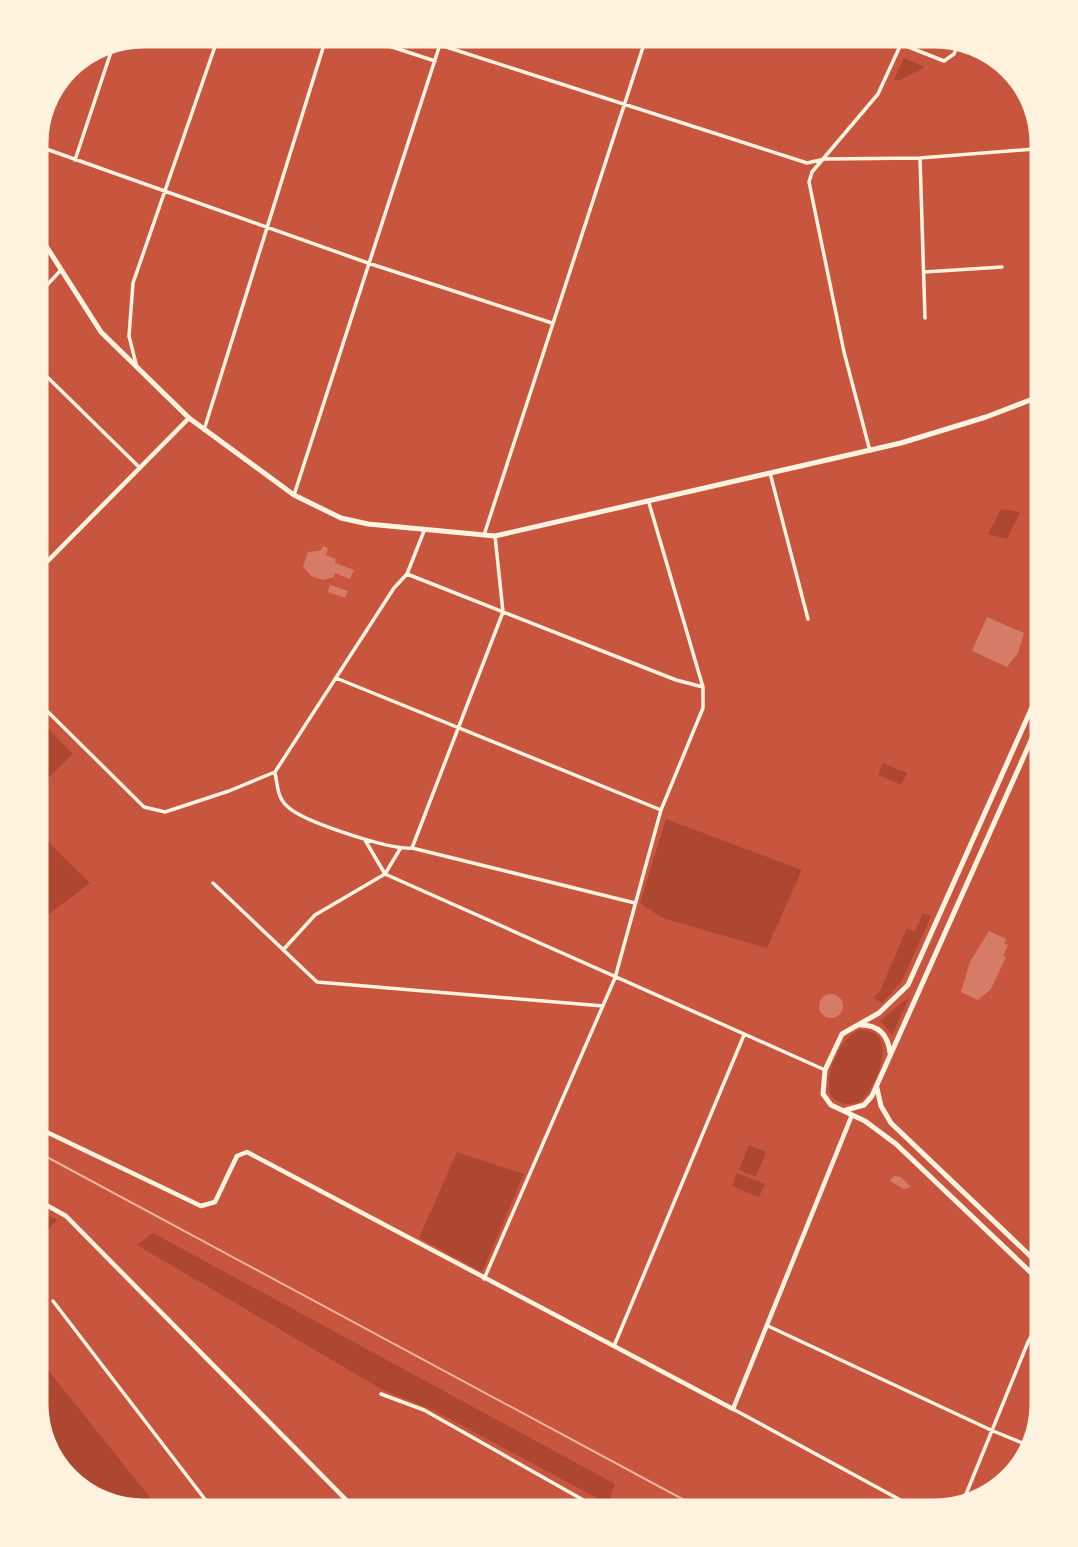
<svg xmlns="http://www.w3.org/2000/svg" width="1078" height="1547" font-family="Overpass,sans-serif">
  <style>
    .green { fill: #ae4732 }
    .building { fill: #d67c66 }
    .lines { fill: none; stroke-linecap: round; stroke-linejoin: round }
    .minor { stroke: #fff3e0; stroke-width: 3.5 }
    .tertiary { stroke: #fff3e0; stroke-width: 4.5 }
    .secondary { stroke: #fff3e0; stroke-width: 5 }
    .rail { stroke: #e9b49f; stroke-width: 2 }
    .rim { fill: none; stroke: #fff3e0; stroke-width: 9 }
  </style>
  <rect width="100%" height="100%" fill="#c8553d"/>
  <path class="green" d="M904,58L925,67L898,81L894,79Z
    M1001,509L1020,512L1007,539L988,534Z
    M32,712L73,754L32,793Z
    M883,763L907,773L901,785L878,775Z
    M666,819L802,870L767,948L662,918L640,903Z
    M32,826L90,883L32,927Z
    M923,913L931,916L902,981L882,1003L873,998L880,991L907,928L915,931Z
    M910,996L892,1035L880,1021Z
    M860,1030C900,1030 878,1083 862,1100C852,1106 840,1106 831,1096C823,1078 840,1036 860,1030Z
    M749,1145L766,1152L756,1177L739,1170Z
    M457,1152L524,1174L482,1272L419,1238Z
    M737,1173L765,1184L759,1197L732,1186Z
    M32,1207L57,1220L32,1247Z
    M153,1233L615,1484L608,1504L435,1411L381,1389L137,1245Z
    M32,1350L164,1515C90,1515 41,1480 32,1404C29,1387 31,1367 32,1350Z"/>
  <path class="building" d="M323,546L328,548L326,555L336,559L335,563L354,570L350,579L335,573L334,577L323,580L311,576L303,567L308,552L320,551Z
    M330,585L348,591L345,598L328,592Z
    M987,617L1024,633L1018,653L1007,667L972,651Z
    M1046,780V823L1041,821L1040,827L1035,829L1033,824L1038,820L1031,817Z
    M989,931L1006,939L1004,944L1008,945L1003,956L1006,957L991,989L978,1000L961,992L970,962Z
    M819 1006a12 12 0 1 1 24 0a12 12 0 1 1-24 0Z
    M894,1176L901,1177L911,1187L904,1189L890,1181Z"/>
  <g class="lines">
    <path class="minor" d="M346,32L435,61
      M440,45L807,163L825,159L920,158L1046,148
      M32,144L368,263L552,323
      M920,158L925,318
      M75,160L114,43
      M924,272L1002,267
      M32,301L61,270
      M32,362L140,468
      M136,364L129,336L133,283L220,32
      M204,430L328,32
      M870,451L844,352L809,182L812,172L878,94L901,44L944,61L954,54L959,42L981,52L984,46
      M770,473L808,619
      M294,495L444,32
      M484,535L648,32
      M407,574L676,680L703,687
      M336,678L661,810
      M32,696L144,807L165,812L229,791L275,772L394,588L407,574L424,531
      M275,773C278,786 277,798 288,807C304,822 390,850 412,848L635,903
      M365,840L385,874L825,1070
      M412,848L503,612L495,536
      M213,883L317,982L603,1006
      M283,950L315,915L385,874L400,849
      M484,1279L615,978L661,810L703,708V687L649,503
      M53,1301L217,1515
      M768,1326L993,1431L1035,1448
      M614,1346L744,1035
      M381,1394L424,1410L610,1515
      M733,1409L928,1515
      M960,1509L1028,1342L1046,1307"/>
    <path class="tertiary" d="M32,577L189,418
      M32,1125L201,1206L215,1202L237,1156L247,1152L733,1409L852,1115
      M32,1197L66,1216L361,1515"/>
    <path class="secondary" d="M32,224L101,332L189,418L294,495L341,518L368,524L495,536L901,443L986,417L1046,394
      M861,1025C879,1025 888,1035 890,1053
      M877,1088L881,1106L891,1123L1046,1271
      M846,1110L864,1105L872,1096L1046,707
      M1046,1287L896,1144L865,1121L831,1105L823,1094L825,1070L842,1034L879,1013L908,985L1046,676"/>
    <path class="rail" d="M32,1149L712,1515"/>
  </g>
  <path d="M0 0H1078V1547H0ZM143 44H935A99 99 0 0 1 1034 143V1404A99 99 0 0 1 935 1503H143A99 99 0 0 1 44 1404V143A99 99 0 0 1 143 44Z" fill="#fff3e0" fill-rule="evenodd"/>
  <path class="rim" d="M143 44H935A99 99 0 0 1 1034 143V1404A99 99 0 0 1 935 1503H143A99 99 0 0 1 44 1404V143A99 99 0 0 1 143 44Z"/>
</svg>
